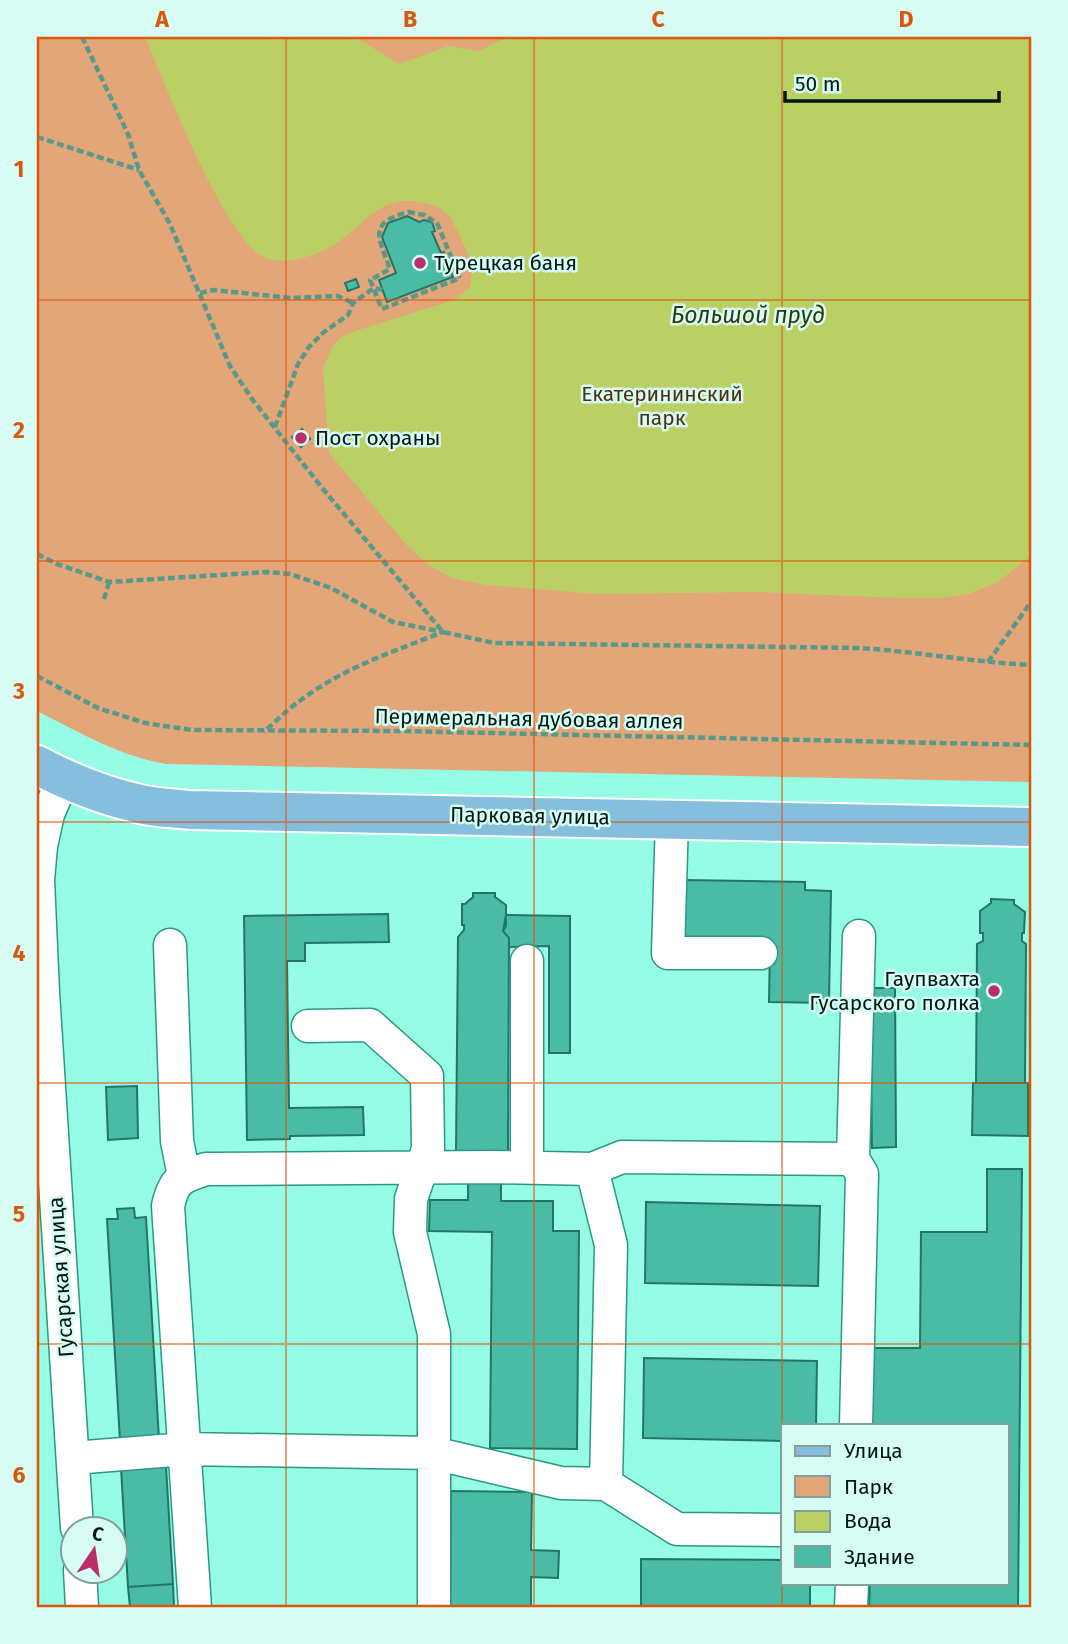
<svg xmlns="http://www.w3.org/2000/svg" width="1068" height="1644" font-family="'Fira Sans',sans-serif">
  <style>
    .green { fill: #e2a678 }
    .water { fill: #bbd064 }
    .building { fill: #4abca6; stroke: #247566; stroke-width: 2 }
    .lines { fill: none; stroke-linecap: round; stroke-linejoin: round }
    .minor-casing { stroke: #2b9885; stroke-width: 35 }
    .major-casing { stroke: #fff; stroke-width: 42 }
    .path { stroke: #579a8c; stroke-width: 4.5; stroke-dasharray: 7 3.5; stroke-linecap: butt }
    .minor { stroke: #fff; stroke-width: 32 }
    .major { stroke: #86bedd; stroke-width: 38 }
    .grid { fill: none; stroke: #dc560c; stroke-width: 2; stroke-opacity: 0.55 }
    .poi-dot { fill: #b82f6c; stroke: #d7fcf3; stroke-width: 2.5 }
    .labels { text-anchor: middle; stroke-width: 5; stroke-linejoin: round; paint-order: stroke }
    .poi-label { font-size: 21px; fill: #021712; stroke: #d7fcf3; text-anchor: start }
    .park-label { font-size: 21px; fill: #502e10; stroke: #d7fcf3 }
    .street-label { font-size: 21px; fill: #021712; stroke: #d7fcf3 }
    .water-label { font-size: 23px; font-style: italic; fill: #31390b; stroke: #d7fcf3 }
    .neatline { fill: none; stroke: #dc560c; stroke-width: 2.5 }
    .grid-label { font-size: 23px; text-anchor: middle; font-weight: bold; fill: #dc560c }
  </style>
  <rect width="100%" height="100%" fill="#97fce6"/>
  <path class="green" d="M37,37H1031V782L166,764C119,756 79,732 37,711Z"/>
  <path class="water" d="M145,37H355L399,64L449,46L479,51L508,37H1031V555L998,582L971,593L942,598H898L759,592L597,594L486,585L452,578L429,565L409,548L329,453L323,369L331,349L340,338L355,331L454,300L470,287C475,266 467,251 458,232C449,213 445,208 424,203C383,192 366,223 337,243C325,251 312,256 298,259C288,261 277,262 266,258C226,244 164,80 145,37Z"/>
  <path class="building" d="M407,216L419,222L424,220L432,222L435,231L432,232L441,253L444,252L453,277L387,302L379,280L396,273L382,237L388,223Z
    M356,279L359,287L348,291L345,283Z
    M302,429L310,439L301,447L292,437Z
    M683,880L805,882V890L831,891L829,1003L769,1002L770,945L682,944Z
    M473,893H495V897L506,905V926L503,931L509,938L508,1153L456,1152L458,937L464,930V925H462V904H465L473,897Z
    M991,899L1014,900V904L1025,912L1024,933H1022V941L1026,944L1025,1083H976L977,944L983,941V933H980V911L991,903Z
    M388,914L389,942L305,943V961H287L289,1108L363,1107L364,1135L290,1136V1139L247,1140L244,916Z
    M506,915L570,916V1053H549V946L509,947V938L503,931Z
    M870,988H895L896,1147L872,1148Z
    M973,1083H1028V1136L972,1135Z
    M137,1086L138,1138L108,1140L106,1087Z
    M987,1169H1022L1018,1607H869L870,1583H1007V1425H871L872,1348H920L921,1232H987Z
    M468,1179L501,1180V1201H553V1231H579L577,1449L490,1448L492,1232L429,1231L430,1200H468Z
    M646,1202L820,1206L818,1286L645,1283Z
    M134,1208L135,1218L146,1217L159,1439L120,1441L107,1219H118L117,1209Z
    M644,1358L817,1361L816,1425H783V1441L643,1438Z
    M166,1466L173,1584L128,1587L121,1468Z
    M451,1491L532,1492L531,1550L559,1551L558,1578L531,1577V1607H450Z
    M641,1559L783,1560V1583H810V1607H641Z
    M173,1584L174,1607H130L128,1587Z"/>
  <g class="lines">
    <g class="minor-casing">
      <path id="minor" d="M63,779L48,814L41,846L38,880L43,992L77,1528
        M672,819L668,953H761
        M170,945L177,1141L184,1176
        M308,1026L370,1025L427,1076L428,1149L411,1199L410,1232L434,1334V1607
        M853,1159L859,936
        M527,1167V961
        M592,1169L611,1245L606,1484
        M73,1458L186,1449L433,1453L561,1483L606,1484L677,1529L783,1530
        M80,1570L82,1607
        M195,1607L168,1206C174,1179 181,1177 206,1169L491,1167L592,1169L622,1157L853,1159L862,1174L856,1425
        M851,1607L852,1583"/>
    </g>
    <g class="major-casing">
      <path id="major" d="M37,765C69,782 104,796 140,804C156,808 173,808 189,810L1031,827"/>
    </g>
    <path class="path" d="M82,37L128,134L139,170L170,224L230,366L252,399L323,489L443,632L494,643L861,648C918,652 974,662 1031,665
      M37,137L139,170
      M408,212L424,215L437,223L460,278L382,309L370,280L390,269C378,236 368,223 408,212Z
      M200,293L214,290L291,298L338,296L353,303
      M275,427L298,364L309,347L324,332L348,315L353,303L374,288L383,290
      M37,554L57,564L109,582L267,572L290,574L331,588L393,622L443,632C395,651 343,668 301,700C288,709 276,721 264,732
      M104,599L109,582
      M988,662L1031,602
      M37,676L98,708L145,723L192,730L401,731L1031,745"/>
    <use href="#minor" class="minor"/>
    <use href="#major" class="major"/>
  </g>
  <path class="grid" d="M286,37V1607M534,37V1607M782,37V1607M37,300H1031M37,561H1031M37,822H1031M37,1083H1031M37,1344H1031"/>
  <g class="poi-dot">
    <circle cx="420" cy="263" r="7"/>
    <circle cx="301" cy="438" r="7"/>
    <circle cx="994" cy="991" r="7"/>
  </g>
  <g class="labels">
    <g class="poi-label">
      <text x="434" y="270">Турецкая баня</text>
      <text x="315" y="445">Пост охраны</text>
      <text x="980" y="986" text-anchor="end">Гаупвахта<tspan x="980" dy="24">Гусарского полка</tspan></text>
    </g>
    <g class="park-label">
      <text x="662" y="401">Екатерининский<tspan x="662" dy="24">парк</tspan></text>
    </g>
    <g class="street-label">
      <text transform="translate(529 719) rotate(1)" y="7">Перимеральная дубовая аллея</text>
      <text transform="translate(530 816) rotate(1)" y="7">Парковая улица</text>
      <text transform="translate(61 1277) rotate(-94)" y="7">Гусарская улица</text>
    </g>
    <g class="water-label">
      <text x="748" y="323">Большой пруд</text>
    </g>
  </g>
  <rect width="1068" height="1644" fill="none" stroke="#d7fcf3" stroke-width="77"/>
  <rect x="781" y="1424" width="228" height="161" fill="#d7fcf3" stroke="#82a099" stroke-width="2"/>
  <rect x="795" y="1446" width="35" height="10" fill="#86bedd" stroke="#82a099" stroke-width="2"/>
  <text x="844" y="1458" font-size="21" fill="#021712">Улица</text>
  <rect x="795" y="1476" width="35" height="21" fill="#e2a678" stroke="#82a099" stroke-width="2"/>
  <text x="844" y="1494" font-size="21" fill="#021712">Парк</text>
  <rect x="795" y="1511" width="35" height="21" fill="#bbd064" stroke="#82a099" stroke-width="2"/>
  <text x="844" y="1528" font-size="21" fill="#021712">Вода</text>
  <rect x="795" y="1546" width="35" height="21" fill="#4abca6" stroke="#82a099" stroke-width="2"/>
  <text x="844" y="1564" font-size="21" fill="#021712">Здание</text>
  <g transform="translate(94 1550) rotate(13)"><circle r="33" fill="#d7fcf3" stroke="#82a099" stroke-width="2"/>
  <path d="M0-5L12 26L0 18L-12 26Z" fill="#b82f6c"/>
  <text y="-10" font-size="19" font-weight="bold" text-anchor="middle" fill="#021712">С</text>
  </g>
  <path d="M785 91v10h214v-10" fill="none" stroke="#021712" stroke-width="3.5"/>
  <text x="795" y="91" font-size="21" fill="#021712" stroke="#d7fcf3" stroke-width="5" paint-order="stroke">50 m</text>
  <rect x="38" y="38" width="992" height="1568" class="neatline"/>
  <g class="grid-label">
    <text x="162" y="27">A</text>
    <text x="410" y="27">B</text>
    <text x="658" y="27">C</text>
    <text x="906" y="27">D</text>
    <text x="19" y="177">1</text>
    <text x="19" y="438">2</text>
    <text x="19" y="699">3</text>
    <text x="19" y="961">4</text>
    <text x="19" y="1222">5</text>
    <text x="19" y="1483">6</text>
  </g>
</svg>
